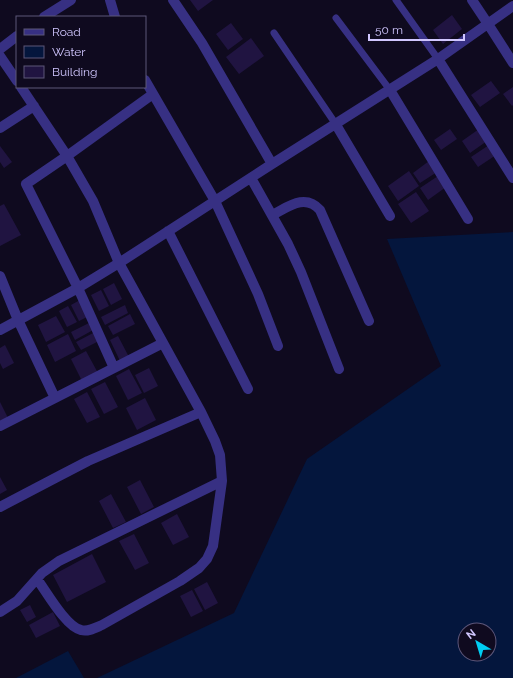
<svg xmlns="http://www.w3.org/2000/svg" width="513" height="678" font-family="Raleway,sans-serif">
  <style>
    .water { fill: #04163d; fill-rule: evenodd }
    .building { fill: #201441 }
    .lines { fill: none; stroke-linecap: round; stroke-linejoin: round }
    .lane { stroke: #373083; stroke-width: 7 }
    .street { stroke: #373083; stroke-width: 10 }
  </style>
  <rect width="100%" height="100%" fill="#0f0a1f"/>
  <path class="water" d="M513,232V678H97L234,613L307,459L441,366L387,239ZM465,630H489V654H465Z
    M68,651L84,678H16Z"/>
  <path class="building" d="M190,0H213L198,11Z
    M452,15L462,29L443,44L433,30Z
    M231,23L243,39L228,50L216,34Z
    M251,38L264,56L239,74L226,57Z
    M491,81L500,93L480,107L471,95Z
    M513,87V105L512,106L503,94Z
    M450,129L457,139L441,150L434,140Z
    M479,129L487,141L470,153L462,141Z
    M489,145L496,155L478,167L471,157Z
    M0,146L12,162L4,168L0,162Z
    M429,161L437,172L420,183L413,173Z
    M409,171L419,186L398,201L388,186Z
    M438,176L446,187L428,200L420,188Z
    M416,192L429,211L411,223L398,204Z
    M4,204L21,235L0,246V206Z
    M114,283L122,299L111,305L103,289Z
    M101,290L109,306L99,311L91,295Z
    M80,300L89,316L79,321L71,305Z
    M125,305L128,313L105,325L101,317Z
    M68,306L77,322L67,327L59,311Z
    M130,314L135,324L113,335L108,326Z
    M56,316L65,332L46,342L38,325Z
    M91,322L95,329L75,340L71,332Z
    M95,332L99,341L81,350L76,342Z
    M68,334L76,351L55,362L47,345Z
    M118,336L129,357L120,361L110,340Z
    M5,345L14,363L3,369L0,363V348Z
    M86,351L98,373L82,381L71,359Z
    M149,368L158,386L144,393L135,375Z
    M129,369L142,393L128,400L116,376Z
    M105,382L118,407L104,414L91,389Z
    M87,392L100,417L87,423L74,399Z
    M145,398L156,420L137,430L126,408Z
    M0,402L8,418L0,422Z
    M0,477L7,490L0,494Z
    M140,480L154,507L141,514L127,487Z
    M111,494L126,522L113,528L99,501Z
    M177,514L189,537L173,545L161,523Z
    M134,534L149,563L135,570L119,541Z
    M92,554L106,582L67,602L53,575Z
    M207,582L218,603L205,610L194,589Z
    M192,590L203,611L191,617L180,596Z
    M30,605L36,617L27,622L20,610Z
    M53,612L60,626L36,638L29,625Z"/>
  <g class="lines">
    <path class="lane" d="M396,0L438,59
      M336,18L390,90
      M274,33L335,123"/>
    <path class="street" d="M110,0L115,17
      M173,0L202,43L272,164
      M472,0L488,24L513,63
      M44,17L71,0
      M0,49L17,36
      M0,56L17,81
      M438,59L513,178
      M145,80L215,201L258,294L278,346
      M21,87L67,156L93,201L119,263L201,412L215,441L220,455L222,481L213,546L207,559L199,568L180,581L102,625C95,628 88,632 81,630C66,627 46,591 37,579
      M390,90L468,219
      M335,123L390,216
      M0,128L34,106
      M251,178L288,244L301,272L339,369
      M272,215C288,207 305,193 320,210L369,321
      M168,231L248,389
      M0,276L18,320L55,398
      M0,330L78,288L119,263L272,164L438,59L513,6
      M114,368L78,288L26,184L67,156L153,94
      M0,426L163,343
      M0,507L61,475L88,461L201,412
      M0,612L17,601L42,573L59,561L222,481"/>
  </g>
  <rect x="16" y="16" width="130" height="72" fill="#0f0a1f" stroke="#5d5679"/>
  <rect x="24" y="29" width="20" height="6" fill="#373083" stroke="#5d5679"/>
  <text x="52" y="36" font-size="12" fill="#d1c7ff">Road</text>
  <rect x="24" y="46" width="20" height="12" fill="#04163d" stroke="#5d5679"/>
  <text x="52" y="56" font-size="12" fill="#d1c7ff">Water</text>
  <rect x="24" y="66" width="20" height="12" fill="#201441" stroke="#5d5679"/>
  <text x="52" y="76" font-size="12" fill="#d1c7ff">Building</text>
  <g transform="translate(477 642) rotate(322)"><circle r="19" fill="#0f0a1f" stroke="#5d5679"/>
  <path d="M0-3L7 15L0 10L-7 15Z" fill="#00cdf2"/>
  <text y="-6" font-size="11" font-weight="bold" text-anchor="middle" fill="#d1c7ff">N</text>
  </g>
  <path d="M369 34v6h95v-6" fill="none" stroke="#d1c7ff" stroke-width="2"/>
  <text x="375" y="34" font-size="12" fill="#d1c7ff" stroke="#0f0a1f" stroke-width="3" paint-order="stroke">50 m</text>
</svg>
